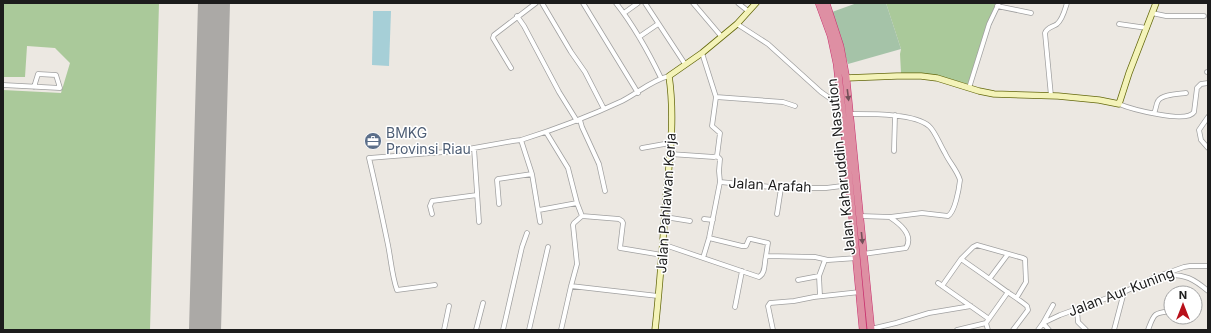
<svg xmlns="http://www.w3.org/2000/svg" width="1211" height="333" font-family="Inter,sans-serif">
  <style>
    .forest { fill: #aac99a }
    .cemetery { fill: #a5c3a8 }
    .water { fill: #a6cfd7 }
    .lines { fill: none; stroke-linecap: round; stroke-linejoin: round }
    .runway { stroke: #aba9a6; stroke-width: 32 }
    .street-casing { stroke: #a0a0a0; stroke-width: 5.5 }
    .secondary-casing { stroke: #64680d; stroke-width: 7 }
    .highway-casing { stroke: #c8316e; stroke-width: 8 }
    .street { stroke: #fff; stroke-width: 4 }
    .secondary { stroke: #f4f3b9; stroke-width: 5.5 }
    .highway { stroke: #de8fa3; stroke-width: 7 }
    .oneway { fill: #735059 }
    .labels { text-anchor: middle; stroke-width: 3; stroke-linejoin: round; paint-order: stroke }
    .service-label { font-size: 14px; fill: #4e5e75; stroke: #fff; text-anchor: start }
    .street-label { font-size: 14px; fill: #1c1c1c; stroke: #fff }
  </style>
  <rect width="100%" height="100%" fill="#ece8e2"/>
  <path class="forest" d="M3,3H159L150,330H3V90L61,93L70,63L55,48L27,46L25,77H3Z
    M886,3H997L988,23L968,84L939,76L901,73L900,54L901,49Z"/>
  <path class="cemetery" d="M857,3H886L901,49L848,64L832,12Z"/>
  <path class="water" d="M373,11H391L389,66L372,65Z"/>
  <g class="lines">
    <path class="runway" d="M205,330L214,3"/>
    <g class="street-casing">
      <path id="street" d="M542,3L571,52L585,72L604,109
        M583,3L638,93
        M616,3C634,26 648,51 661,78
        M645,3L685,64
        M693,3L721,36
        M738,3L748,11
        M997,6L1031,13
        M624,13L638,3
        M1152,13L1166,16H1204
        M517,16L524,26L559,92L577,121
        M737,24L768,44L821,92L841,106
        M1119,24L1147,28
        M639,37L658,24
        M702,53L716,97L783,102L795,106
        M511,68L493,38L494,35L536,3
        M1207,72H1208
        M3,85L60,88L56,75L38,74L34,87
        M969,88L989,24L999,3
        M1051,96L1045,33C1047,27 1053,27 1057,24C1063,19 1065,9 1067,3
        M1119,104C1131,109 1187,124 1194,112L1197,88L1201,84L1208,83
        M1154,113C1156,110 1156,104 1158,101C1162,94 1179,94 1186,93
        M850,114C869,114 915,113 929,126C935,131 940,145 945,153C949,162 957,170 960,180C959,189 955,212 948,216L922,213L890,217L860,216
        M1208,117L1199,130L1201,140L1208,148
        M580,120L582,127L599,164L605,191
        M546,132L568,168L577,203L582,216
        M521,140L532,174L540,222
        M474,148L479,222
        M642,148L670,143
        M894,151L895,115
        M670,154L714,157L717,156L720,133L712,126L716,97
        M720,182L781,188H826L850,185
        M499,204L497,180L498,179L532,174
        M539,210L577,203
        M432,214L430,206L432,201L477,195
        M777,214L781,188
        M665,217L690,221
        M704,219L713,220
        M709,238L742,246H746L749,239H751L768,243L766,256
        M662,244L759,277C766,273 764,263 766,256L815,257L828,260L857,258
        M863,254L906,248C914,235 900,224 891,218
        M703,258L709,238L720,182L719,171L720,159L717,156
        M961,259C977,270 991,280 1006,291C1013,296 1020,300 1027,306L1028,310L1013,330
        M1166,275C1185,274 1194,279 1208,291
        M819,276L820,296
        M990,278L1008,254
        M798,280L819,276L825,260
        M938,283L989,319
        M435,285L397,290C392,276 391,260 388,245C382,216 376,187 369,158L457,151L513,141L521,140C556,129 590,116 622,101C638,93 652,80 669,76
        M571,286L658,296
        M942,286L961,259L973,247L977,245L1023,258L1025,259L1026,282L1017,297
        M735,307L742,271
        M1077,310L1078,322L1086,330
        M986,323L988,330
        M871,329L896,323L929,313L971,306
        M444,330L449,306
        M476,330L483,303
        M503,330L522,247L527,233
        M529,330L548,247
        M561,330L571,286L577,264L573,225L574,223L582,216L619,219L622,221L623,223L620,248L662,255
        M773,330L768,306L770,303L794,301L814,297L860,292
        M957,330L986,323L1008,292
        M1038,330L1043,323L1060,315L1124,292L1153,278L1184,267L1190,266H1208
        M1049,330L1043,323L1053,305
        M1114,330L1124,292
        M1148,330C1154,314 1153,313 1171,311"/>
    </g>
    <g class="secondary-casing">
      <path id="secondary" d="M846,78L897,76H921L937,78L979,91L994,94L1058,96L1099,100L1119,104L1129,73L1156,3
        M655,330C660,286 663,241 666,197C670,156 675,117 669,76L702,53L737,24L756,3"/>
    </g>
    <g class="highway-casing">
      <path id="highway" d="M819,3L831,36L837,64L845,137L863,330
        M826,3L840,46L846,78L871,330"/>
    </g>
    <use href="#street" class="street"/>
    <use href="#secondary" class="secondary"/>
    <use href="#highway" class="highway"/>
  </g>
  <defs><path id="oneway-solid" d="M-6-.8H1V-3.2L6.5 0L1 3.2V.8H-6Z"/></defs>
  <g class="oneway">
    <use href="#oneway-solid" transform="translate(848 95) rotate(83)"/>
    <use href="#oneway-solid" transform="translate(862 238) rotate(84)"/>
  </g>
  <defs>
    <g id="office-disc" transform="scale(0.9)"><circle r="9.5" fill="#5c6f8a" stroke="#fff"/><path d="M-6-3h4V-5.5h4V-3h4V5H-6ZM-1-4.5V-3h2v-1.5ZM-6 0V1H6V0Z" fill="#fff"/></g>
  </defs>
  <g fill-rule="evenodd">
    <use href="#office-disc" x="373" y="141"/>
  </g>
  <g class="labels">
    <g class="service-label">
      <text x="386" y="138">BMKG<tspan x="386" dy="16">Provinsi Riau</tspan></text>
    </g>
    <g class="street-label">
      <text transform="translate(841 167) rotate(-96)" y="5">Jalan Kaharuddin Nasution</text>
      <text transform="translate(770 185) rotate(3)" y="5">Jalan Arafah</text>
      <text transform="translate(666 203) rotate(-86)" y="5">Jalan Pahlawan Kerja</text>
      <text transform="translate(1121 292) rotate(-21)" y="5">Jalan Aur Kuning</text>
    </g>
  </g>
  <rect width="1211" height="333" fill="none" stroke="#1c1c1c" stroke-width="8"/>
  <g transform="translate(1183 305)"><circle r="19" fill="#ffffff" stroke="#a4a4a4"/>
  <path d="M0-3L7 15L0 10L-7 15Z" fill="#b8101a"/>
  <text y="-6" font-size="11" font-weight="bold" text-anchor="middle" fill="#1c1c1c">N</text>
  </g>
</svg>
